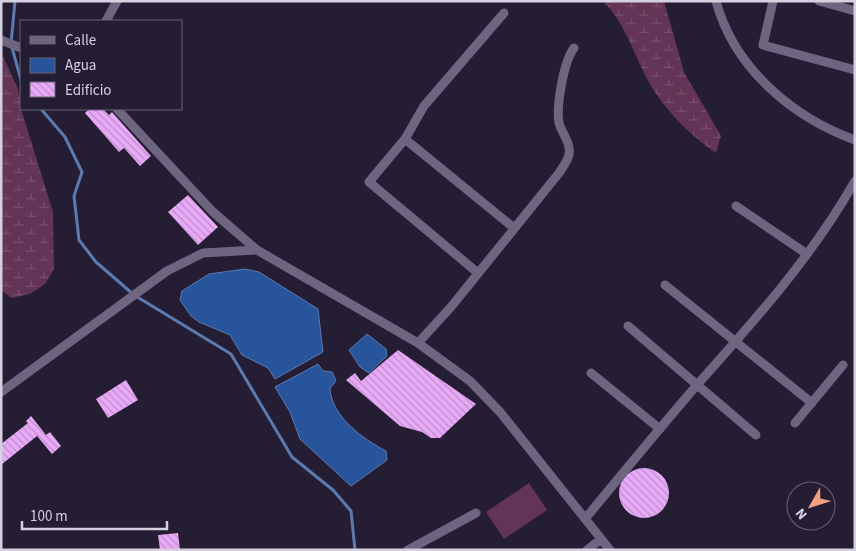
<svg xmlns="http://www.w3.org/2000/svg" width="856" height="551" font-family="'Source Sans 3',sans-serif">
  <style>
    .wetland { fill: url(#wetland-marsh) }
    .pitch { fill: #633455 }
    .water { fill: #27549b; stroke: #5b7ab0 }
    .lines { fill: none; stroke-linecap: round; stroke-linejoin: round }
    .stream { stroke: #5b7ab0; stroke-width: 3 }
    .building { fill: url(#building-back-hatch) }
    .street { stroke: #6e6580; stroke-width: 9 }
  </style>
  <defs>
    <pattern id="wetland-marsh" width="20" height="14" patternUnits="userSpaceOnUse" patternTransform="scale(1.25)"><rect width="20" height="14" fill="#633455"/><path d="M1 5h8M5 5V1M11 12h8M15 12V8" fill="none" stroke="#78506d"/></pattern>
    <pattern id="building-back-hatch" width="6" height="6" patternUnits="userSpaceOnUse" patternTransform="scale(1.25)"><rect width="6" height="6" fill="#e8a9f7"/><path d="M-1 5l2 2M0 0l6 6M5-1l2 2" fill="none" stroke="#be8eca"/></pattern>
  </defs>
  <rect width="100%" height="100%" fill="#241d33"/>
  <path class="wetland" d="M603,1H664L684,72L721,136L716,153C693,138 663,108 650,84C634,56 626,24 603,1Z
    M1,52L18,89L21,109L53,212L54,269L45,284L30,294L11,298L1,290Z"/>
  <path class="pitch" d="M529,483L547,510L504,539L486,512Z"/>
  <path class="water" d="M245,269L259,272L318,309L323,352L275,379L268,368L242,355L230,335L199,322L191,316L180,300L182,291L209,274Z
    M367,334L386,349L387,356L369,373L360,367L349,350Z
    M318,364L323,371L332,372L336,381L330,388C331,416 363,439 386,451L387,460L351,486L300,439L290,412L275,387Z"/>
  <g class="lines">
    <path class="stream" d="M15,1L11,44L21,80
      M41,109L65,137L82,172L74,196L79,240L96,262L134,295L231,354L292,457L333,490L351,511L355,550"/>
  </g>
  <path class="building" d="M89,109H103L109,115L112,112L151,156L140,166L124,148L119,152L85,113Z
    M188,195L218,227L198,245L168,212Z
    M398,350L476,404L440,438H431L422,432L400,426L346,380L355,373L361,381Z
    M126,380L138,400L108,418L96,399Z
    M31,416L46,435L50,432L61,446L52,454L37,436L1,465V444L28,423L26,421Z
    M619 493a25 25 0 1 1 50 0a25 25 0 1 1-50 0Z
    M178,533L180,550H160L158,535Z"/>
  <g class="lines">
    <path class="street" d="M716,1C734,68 792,117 855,140
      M773,1L763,45L855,70
      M819,1L855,11
      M106,21L117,1
      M1,40L21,48
      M117,109L213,212L257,250L418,343L470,381L500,412L610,550
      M405,139L514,228
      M736,206L807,254
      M478,273L369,182L405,139L424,106L504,13
      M665,285L812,403
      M628,326L756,435
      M418,343L451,307L559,173C564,165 571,157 569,148C568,139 561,131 559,123C556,105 564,61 574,48
      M591,373L660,429
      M1,392L167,271L203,253L257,250
      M795,423L843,365
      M585,519C622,474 659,429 697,385C754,321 812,257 855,181
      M408,550L476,513
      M587,550L601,539"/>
  </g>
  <rect width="856" height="551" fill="none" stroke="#d5d1e0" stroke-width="5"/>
  <rect x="20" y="20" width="162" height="90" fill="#241d33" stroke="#6b6578"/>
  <rect x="30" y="36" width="25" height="8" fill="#6e6580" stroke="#6b6578"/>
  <text x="65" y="45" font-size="15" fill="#d5d1e0">Calle</text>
  <rect x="30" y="58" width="25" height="15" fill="#27549b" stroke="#6b6578"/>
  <text x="65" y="70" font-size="15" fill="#d5d1e0">Agua</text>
  <rect x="30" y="82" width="25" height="15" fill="url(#building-back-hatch)" stroke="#6b6578"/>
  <text x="65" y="95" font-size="15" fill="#d5d1e0">Edificio</text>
  <g transform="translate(811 506) rotate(231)"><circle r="24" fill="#241d33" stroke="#6b6578"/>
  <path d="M0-4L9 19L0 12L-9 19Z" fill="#f39f82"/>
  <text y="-8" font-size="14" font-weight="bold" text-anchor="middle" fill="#d5d1e0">N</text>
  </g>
  <path d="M22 521v8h145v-8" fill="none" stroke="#d5d1e0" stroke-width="2.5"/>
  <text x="30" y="521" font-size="15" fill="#d5d1e0" stroke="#241d33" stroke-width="4" paint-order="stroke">100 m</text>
</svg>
